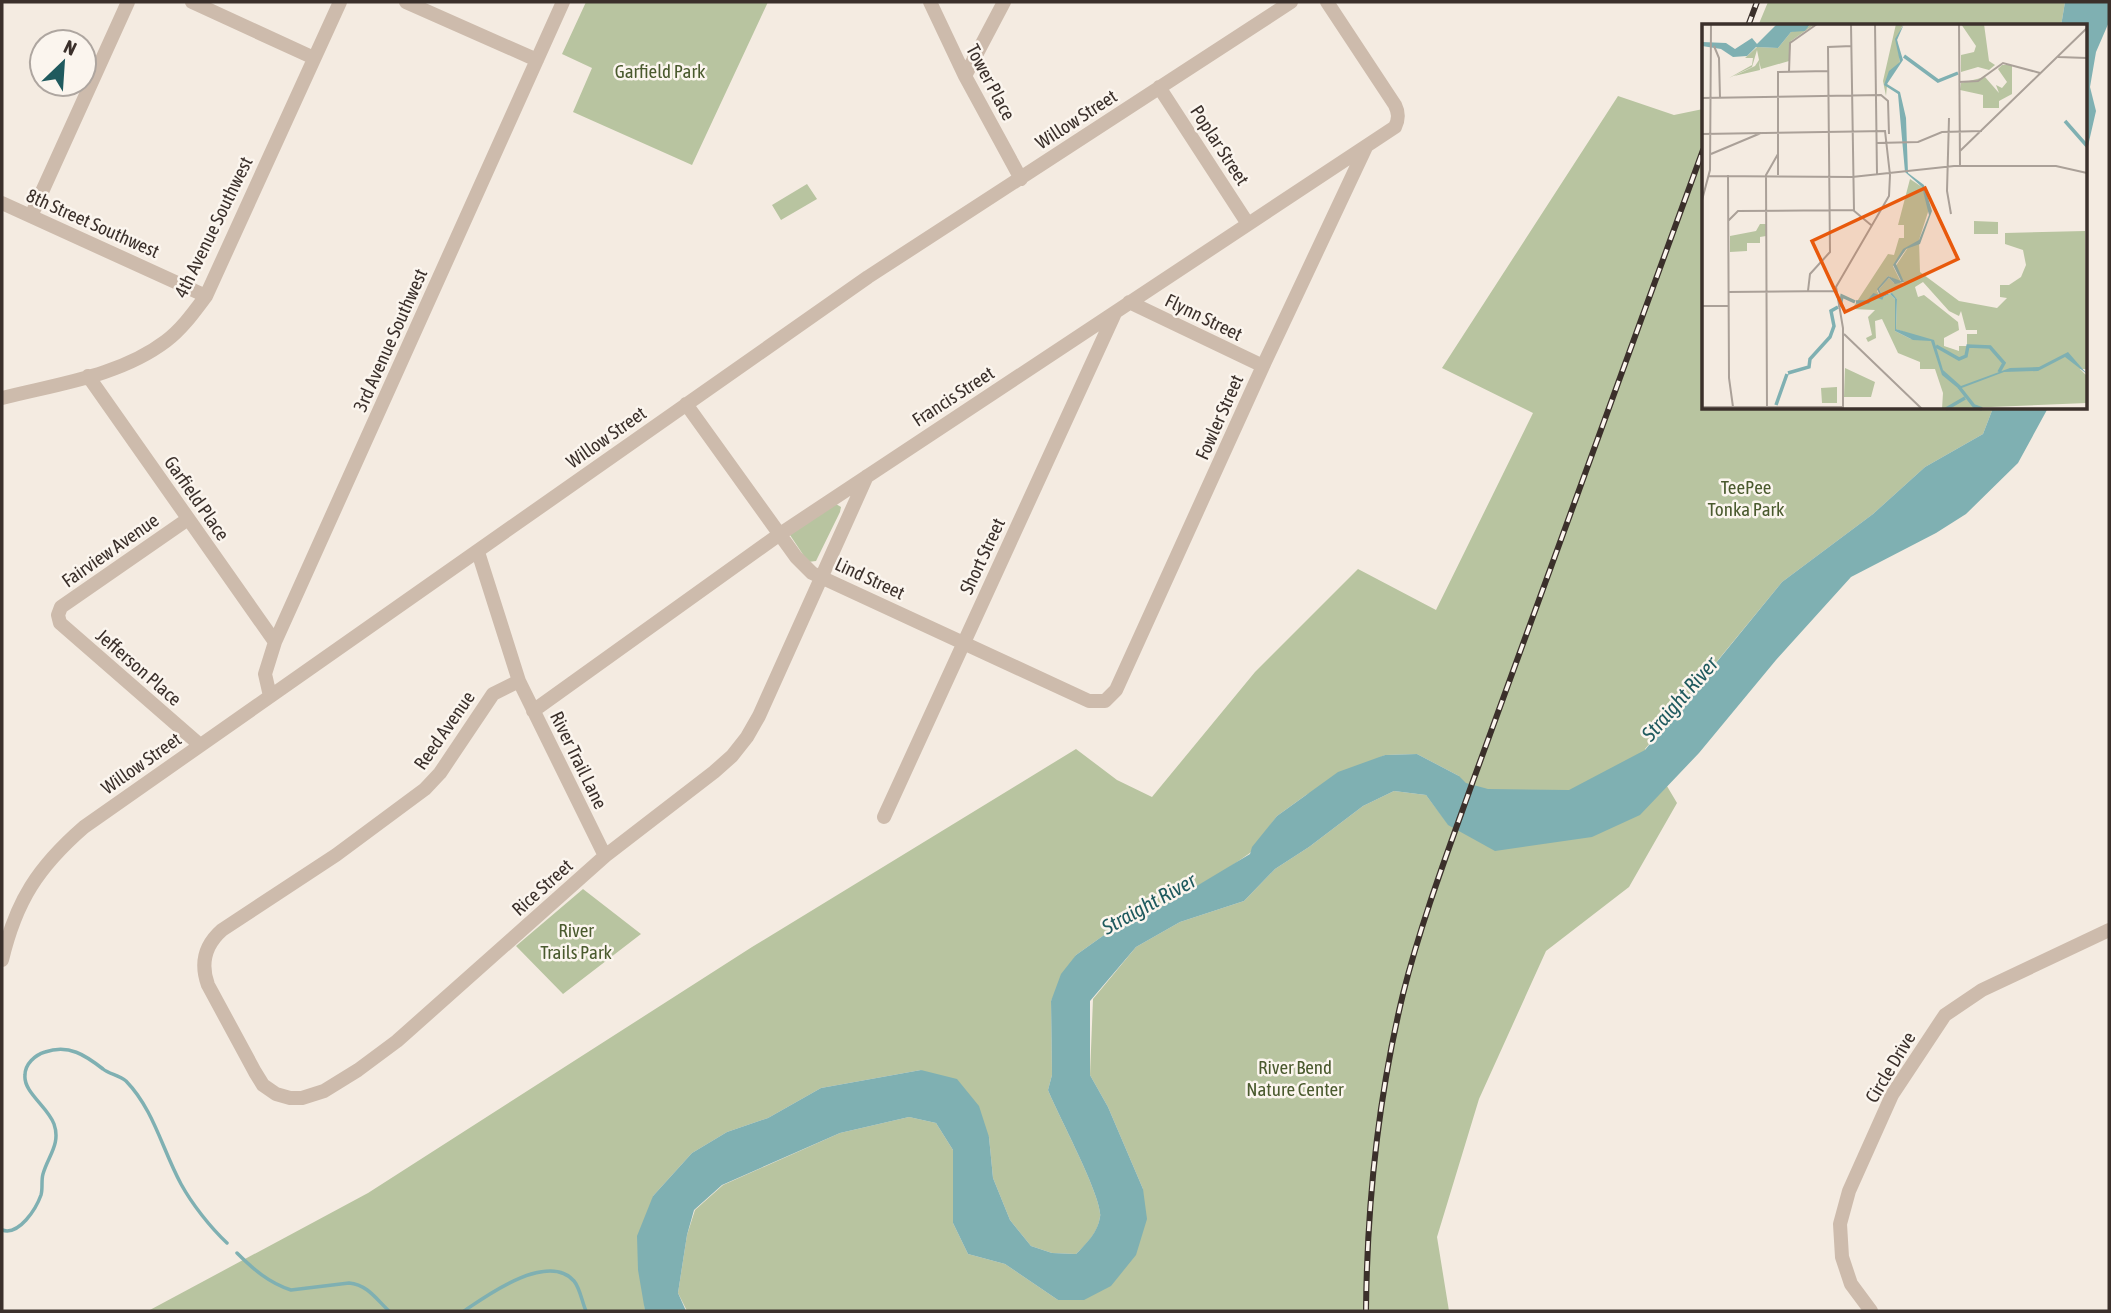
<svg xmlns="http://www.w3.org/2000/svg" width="2111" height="1313" font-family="'Asap Condensed',sans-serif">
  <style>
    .green { fill: #b8c4a0 }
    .water { fill: #7fb0b2 }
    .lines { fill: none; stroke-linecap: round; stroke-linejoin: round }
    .stream { stroke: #7fb0b2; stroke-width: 3.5 }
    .minor { stroke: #cdbbac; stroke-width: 14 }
    .rail-casing { stroke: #3b302b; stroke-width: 6 }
    .rail { stroke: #fbf5ee; stroke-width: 3.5; stroke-dasharray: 10; stroke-linecap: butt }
    .labels { text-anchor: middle; stroke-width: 5; stroke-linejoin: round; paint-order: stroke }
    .park-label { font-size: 19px; fill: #4a5a2e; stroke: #fbf5ee }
    .street-label { font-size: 19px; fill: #3b302b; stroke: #fbf5ee }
    .water-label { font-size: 21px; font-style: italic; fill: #1f5a5e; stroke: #fbf5ee }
    .inset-river { fill: none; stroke: #7fb0b2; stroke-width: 3.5 }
    .inset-road { fill: none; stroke: #aaa098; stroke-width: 2 }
    .view { fill: #e8590c; fill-opacity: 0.15; stroke: #e8590c; stroke-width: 3.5 }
    .inset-edge { fill: none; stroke: #3b302b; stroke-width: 3.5 }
  </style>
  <rect width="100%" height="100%" fill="#f4ebe1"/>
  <path class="green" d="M586,2H768L692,165L573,112L592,68L562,54Z
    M1768,2H2065L2061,26H1758Z
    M1618,96L1674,115L1703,109V408H1993L1983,434L1925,467L1873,514L1782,582L1645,749L1677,803L1629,887L1546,951L1479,1099L1437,1237L1449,1311H687L678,1293L687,1235L695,1210L723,1185L840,1133L909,1117L936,1123L953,1150V1223L968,1254L1005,1264L1058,1300L1143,1189L1108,1107L1090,1075L1093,999L1136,947L1180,922L1244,901L1275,869L1309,847L1363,806L1394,791L1426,795L1448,824L1459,776L1417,754L1385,755L1306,795L1277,816L1250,853L1227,869L1165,905L1114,928L1076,955L1051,1001L1052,1075L1048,1090C1057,1113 1104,1200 1100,1217C1098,1233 1086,1244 1076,1254L1052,1253L1031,1246L1010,1220L993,1178L989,1137L921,1070L821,1088L768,1118L727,1132L692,1153L653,1196L644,1299L645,1311H148L368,1193L752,947L1076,749L1117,780L1152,797L1255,672L1358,569L1436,610L1533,413L1442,368Z
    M807,184L817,199L781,220L772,205Z
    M836,504L841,507L840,512L816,561L808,562L790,535Z
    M583,889L641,934L563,994L516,946Z"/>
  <path class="water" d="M2065,2H2109V22L2096,52L2090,87L2096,111L2085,159V26H2061Z
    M1993,408H2048L2018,463L1966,514L1936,533L1851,577L1776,660L1699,753L1640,815L1592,837L1495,851L1448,825L1426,795L1394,791L1363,806L1309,847L1275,869L1244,901L1180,922L1136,947L1090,1001V1075L1108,1107L1143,1189L1147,1219L1136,1255L1111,1286L1084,1300H1058L1005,1264L968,1254L953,1223V1150L936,1123L909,1117L840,1133L722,1185L694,1210L687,1235L678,1293L686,1311H645L638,1270L637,1236L653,1196L692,1153L727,1132L768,1118L821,1088L921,1070L957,1079L979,1106L989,1137L993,1178L1010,1220L1031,1246L1052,1253L1076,1254C1086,1244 1098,1232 1100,1217C1104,1200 1057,1113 1048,1090L1052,1075L1051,1001L1061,974L1076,955L1114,928L1165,905L1250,854L1252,847L1277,816L1338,772L1385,755L1417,754L1459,776L1466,783L1488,789L1569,790L1645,750L1782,582L1873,514L1925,467L1983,434Z"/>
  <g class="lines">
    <path class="stream" d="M2,1230C19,1236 36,1209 41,1195C43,1188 41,1181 43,1174C48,1156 61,1144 54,1124C48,1107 23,1092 25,1075C25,1064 35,1055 45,1052C69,1044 85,1055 103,1069C109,1074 119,1075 126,1081C154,1110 162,1149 181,1184C192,1204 210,1227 227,1243
      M237,1253C253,1269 269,1283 291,1290L349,1283C368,1285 376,1299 389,1311
      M464,1311C486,1296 548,1251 574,1281C580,1288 582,1302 586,1311"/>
    <path class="minor" d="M192,2L314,58
      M406,2L537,60
      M930,2L965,76L1021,179
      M965,76L1004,2
      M1159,87L1248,224
      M2,203L206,296
      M31,216L128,2
      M1129,302L1263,366
      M88,376L275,642
      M2,398C57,384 120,376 166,341C182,329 194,312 206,296L340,2
      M686,404L796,557L812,573L1089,701H1105L1116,690L1263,366L1366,147
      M188,519L61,607L58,615L60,623L200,745
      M478,552L519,681L493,694L440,773L425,789L336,855L222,930C205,945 200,963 208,985L255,1072L263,1085L276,1094L290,1098H302L324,1091L358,1070L397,1041L605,856L714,772L732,756L747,737L759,716L867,476
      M519,681L605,856
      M270,696L265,674L275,642L563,2
      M533,711L780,534L1395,127C1399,119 1399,113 1395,105L1327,2
      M884,817L1115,313
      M2,960C16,901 38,867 84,827L868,277L1291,2
      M1871,1311L1851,1284L1842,1257L1840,1224L1849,1191L1892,1095L1945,1015L1982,990L2109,930"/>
    <g class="rail-casing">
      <path id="rail" d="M1748,26L1757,2
        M1366,1311C1367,1204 1378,1098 1403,994C1421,922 1448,851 1473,781L1703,150"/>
    </g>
    <use href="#rail" class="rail"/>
  </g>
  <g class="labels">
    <g class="park-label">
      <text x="660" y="78">Garfield Park</text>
      <text x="1746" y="494">TeePee<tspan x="1746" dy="22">Tonka Park</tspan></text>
      <text x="576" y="937">River<tspan x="576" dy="22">Trails Park</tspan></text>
      <text x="1295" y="1074">River Bend<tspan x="1295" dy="22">Nature Center</tspan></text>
    </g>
    <g class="street-label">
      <text transform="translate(991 82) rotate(62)" y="7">Tower Place</text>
      <text transform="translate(1076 119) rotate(-33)" y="7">Willow Street</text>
      <text transform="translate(1220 145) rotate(57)" y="7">Poplar Street</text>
      <text transform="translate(93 223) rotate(24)" y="7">8th Street Southwest</text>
      <text transform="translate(213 227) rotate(-64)" y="7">4th Avenue Southwest</text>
      <text transform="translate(1204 317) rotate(26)" y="7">Flynn Street</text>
      <text transform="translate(390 340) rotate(-66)" y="7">3rd Avenue Southwest</text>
      <text transform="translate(953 396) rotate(-33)" y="7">Francis Street</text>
      <text transform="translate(1219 417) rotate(-66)" y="7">Fowler Street</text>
      <text transform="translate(606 437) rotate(-35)" y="7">Willow Street</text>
      <text transform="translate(197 498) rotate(55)" y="7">Garfield Place</text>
      <text transform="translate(110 550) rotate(-35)" y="7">Fairview Avenue</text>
      <text transform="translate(982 556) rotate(-65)" y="7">Short Street</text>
      <text transform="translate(870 578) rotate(25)" y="7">Lind Street</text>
      <text transform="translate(139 667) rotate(41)" y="7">Jefferson Place</text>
      <text transform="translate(444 730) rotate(-55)" y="7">Reed Avenue</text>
      <text transform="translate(579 760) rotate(64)" y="7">River Trail Lane</text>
      <text transform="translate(141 763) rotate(-35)" y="7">Willow Street</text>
      <text transform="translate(542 887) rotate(-42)" y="7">Rice Street</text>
      <text transform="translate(1890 1067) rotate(-59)" y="7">Circle Drive</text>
    </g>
    <g class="water-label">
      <text transform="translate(1680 699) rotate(-49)" y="7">Straight River</text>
      <text transform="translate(1149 904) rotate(-29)" y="7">Straight River</text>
    </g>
  </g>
  <g transform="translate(1702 24)">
    <rect width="385" height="385" fill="#f4ebe1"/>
    <path d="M113,0L89,17L87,37L59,45L57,37L58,46L32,52L53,42L57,36L55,26L50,43L27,54L50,41L51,34H43L55,23L76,24L89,8ZM194,0H201L195,15L198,39L186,51L184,72L181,57ZM259,0H282L287,37L293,41L287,46L276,43L259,48V31L272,28L274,22ZM300,41H310V70L297,77V84H281V71L258,66L259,59L283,53L297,69L294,61L300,64L305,58L296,45ZM208,155L220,163L227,185L217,216L218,248L257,277L295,284L305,274L298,273V261H307L319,253L324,241L321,226L303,220V209L383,207L385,345H378L385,352V379L240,385L241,369L233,345H218V338L196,329L180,295L173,297L174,314L166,318L164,314L170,311L166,293L173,286L150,285L186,230L192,231L197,214H202V201H196ZM207,222L193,243L202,259H192L187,254L177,265L180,271L188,268L195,275L194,305L216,313L209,315L193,307V275L188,270L179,274L175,267L186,252L199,258L191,242ZM221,258L247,287L257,292L259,287L264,306H275V310H265V322H257V327L242,322V314L257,306L256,298L222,271L216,273L213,263ZM272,197L296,198V210H272ZM58,200H64V212L58,213V219H45V227L28,228V212L54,207ZM143,344L173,358L169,373H142ZM135,363V379H120L119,364Z" fill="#b8c4a0" fill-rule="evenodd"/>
    <path d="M75,0H108L103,7L89,8L76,24L54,23L45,32L31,33L19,25L0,22V18L24,19L33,25L50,14L55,20ZM202,0L195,16L201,36L185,60L198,68L204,94L206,149L222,161L230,187L218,220L204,225L194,240L202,258L193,260L187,254L177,265L180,271L190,269L195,275L194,305L232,316L241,346L259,362L308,344L337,343L366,328L385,350L363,333L336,347L302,348L257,365L240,351L229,317L211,316L193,307V275L188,270L179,274L175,265L186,252L199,257L191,241L201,225L217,216L227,191L220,163L203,148L196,70L182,61L187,47L198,38L193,15Z" fill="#7fb0b2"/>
    <path class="inset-river" d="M202,32L236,57L256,49M363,97L385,122M154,278H166L172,271L181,274M138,283L140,272L153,278M234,322L257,335L264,332L266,322L288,323L302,339L297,348M86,349L107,343L108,335L128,313L132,302L129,287L136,283M257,363L272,382L280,385M74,381L85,350M244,385L263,374"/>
    <path class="inset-road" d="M149,0L152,187M173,0L175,150M257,0L258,142M12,22L17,34L18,74M356,33L385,34M87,48L88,19L115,0M257,58L276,57L301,39L338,49M0,74L179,71L186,77L187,110M247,94L245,167L249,190M0,110L183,107L188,151M175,119L216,118L240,108L280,107M258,127L385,4M9,130L59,109M26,151L27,354L31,383M76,151V48L126,47M6,152L150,153L252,142H354L385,149M0,176L8,146L9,0M151,186L169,201M26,197L36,187L152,186M106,267L108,250L128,228L126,23L150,22M26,268L134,267M0,282H27M142,310L220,385M0,383H141M65,385L64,151L76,130M141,385V304L134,263L187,172L188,151"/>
    <path class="view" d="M223,164L256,235L143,288L110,217Z"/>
    <rect width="385" height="385" class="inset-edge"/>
  </g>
  <rect width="2111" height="1313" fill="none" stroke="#3b302b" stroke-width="7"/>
  <g transform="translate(63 63) rotate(25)"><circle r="33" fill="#fbf5ee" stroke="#aea6a0" stroke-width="2"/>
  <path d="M0-5L12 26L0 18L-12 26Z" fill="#1f5a5e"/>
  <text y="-10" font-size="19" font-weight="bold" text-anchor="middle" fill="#3b302b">N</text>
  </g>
</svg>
